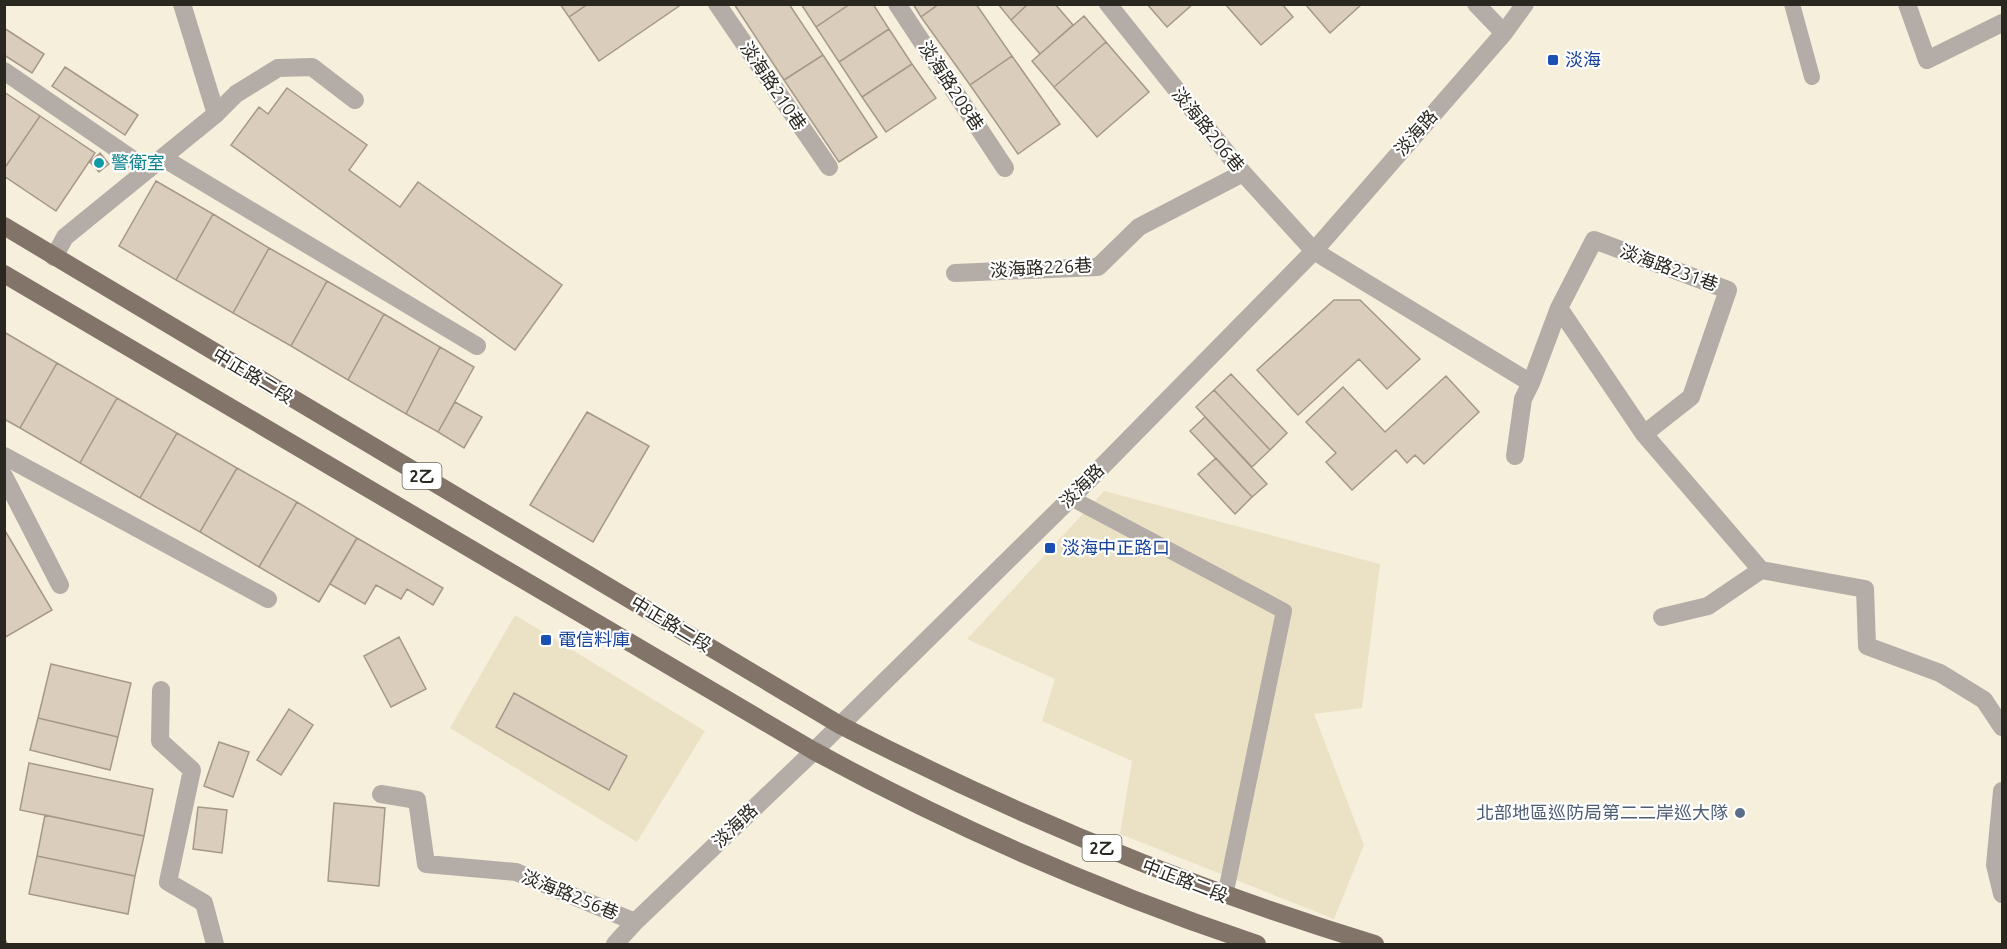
<svg xmlns="http://www.w3.org/2000/svg" width="2007" height="949" font-family="Ubuntu,'Noto Sans TC',sans-serif">
  <style>
    .built { fill: #ebe2c6 }
    .building { fill: #dbcdbc; stroke: #a69888; stroke-width: 1.5 }
    .lines { fill: none; stroke-linecap: round; stroke-linejoin: round }
    .path { stroke: #a8a293; stroke-width: 4; stroke-dasharray: 6 3; stroke-linecap: butt }
    .lane { stroke: #b4aca6; stroke-width: 16 }
    .street { stroke: #b4aca6; stroke-width: 18 }
    .primary { stroke: #827469; stroke-width: 18 }
    .transit-dot { fill: #1a4fb4; stroke: #fff; stroke-width: 2 }
    .culture-dot { fill: #0f9aa8; stroke: #fff; stroke-width: 2 }
    .service-dot { fill: #5c6f8a; stroke: #fff; stroke-width: 2 }
    .labels { text-anchor: middle; stroke-width: 4.5; stroke-linejoin: round; paint-order: stroke }
    .shield { fill: #fff; stroke: #696862; stroke-width: 1.5 }
    .shield-label { font-size: 16px; font-weight: bold; fill: #29271f }
    .transit-label { font-size: 18px; fill: #164399; stroke: #fff; text-anchor: start }
    .street-label { font-size: 18px; fill: #29271f; stroke: #fff }
    .culture-label { font-size: 18px; fill: #0d838f; stroke: #fff; text-anchor: start }
    .service-label { font-size: 18px; fill: #4e5e75; stroke: #fff; text-anchor: end }
  </style>
  <rect width="100%" height="100%" fill="#f6efdb"/>
  <path class="built" d="M1104,491L1380,564L1362,708L1314,714L1364,845L1334,919L1120,834L1132,761L1042,721L1055,679L967,639Z
    M515,615L705,731L637,842L450,728Z"/>
  <path class="building" d="M560,4H588L569,17Z
    M588,4H682L599,61L569,17Z
    M734,4H789L823,55L784,80Z
    M801,4H850L816,27Z
    M850,4H873L889,29L839,62L816,27Z
    M913,4H939L921,17Z
    M939,4H976L1012,56L970,85L921,17Z
    M998,4H1028L1011,20Z
    M1028,4H1055L1073,25L1040,54L1011,20Z
    M1147,4H1193L1167,27Z
    M1225,4H1282L1293,17L1261,45Z
    M1305,4H1362L1330,33Z
    M1084,16L1106,42L1054,87L1032,61Z
    M4,28L44,54L32,73L4,55Z
    M889,29L912,64L862,97L839,62Z
    M1106,42L1149,92L1097,137L1054,87Z
    M823,55L877,137L839,162L784,80Z
    M1012,56L1060,124L1018,154L970,85Z
    M912,64L936,98L886,132L862,97Z
    M65,67L138,115L125,135L52,86Z
    M287,88L367,145L349,170L400,207L418,182L562,285L515,350L231,145L259,107L268,114Z
    M4,92L40,116L4,169Z
    M40,116L95,153L56,211L4,176V169Z
    M100,153L109,164L99,172L90,162Z
    M156,181L213,214L176,280L119,246Z
    M213,214L269,248L233,313L176,280Z
    M269,248L327,281L291,346L233,313Z
    M327,281L384,314L348,380L291,346Z
    M1334,300H1360L1420,359L1387,389L1359,359L1298,415L1257,370Z
    M384,314L440,347L406,414L348,380Z
    M4,332L57,363L20,428L4,419Z
    M440,347L474,367L438,432L406,414Z
    M57,363L117,398L80,463L20,428Z
    M1231,374L1287,433L1270,450L1214,390Z
    M1446,376L1479,412L1424,464L1415,455L1407,463L1396,450L1352,490L1326,462L1336,453L1306,422L1343,387L1385,432Z
    M1214,390L1270,450L1252,467L1196,407Z
    M117,398L177,433L140,498L80,463Z
    M455,402L482,417L464,448L438,432Z
    M587,412L649,446L593,542L530,505Z
    M1205,417L1267,484L1252,497L1190,431Z
    M177,433L237,468L200,532L140,498Z
    M1216,458L1252,497L1235,514L1198,474Z
    M237,468L297,502L259,567L200,532Z
    M297,502L357,538L319,602L259,567Z
    M4,529L52,610L4,638Z
    M357,538L443,588L433,605L407,589L401,599L376,585L365,604L330,584Z
    M399,637L426,689L391,707L364,656Z
    M51,664L131,683L118,737L38,718Z
    M514,693L627,756L609,790L496,727Z
    M289,709L313,725L281,775L257,760Z
    M38,718L118,737L110,770L30,750Z
    M219,742L249,752L233,797L204,786Z
    M29,763L153,789L144,836L20,810Z
    M334,803L385,808L379,886L328,881Z
    M198,807L227,810L222,853L193,849Z
    M45,815L144,836L135,876L37,856Z
    M37,856L135,876L128,914L29,894Z"/>
  <g class="lines">
    <path class="path" d="M4,940L6,944"/>
    <path class="lane" d="M1792,4L1812,77
      M1071,498L1284,611L1225,896"/>
    <path class="street" d="M717,4L829,167
      M897,4L1005,168
      M1108,4L1243,173L1314,251L1531,383L1559,308L1594,240L1728,290L1691,397L1644,434L1761,570L1865,589L1867,646L1940,673L1984,700L2002,727
      M1476,4L1504,33
      M1907,4L1927,60L2002,23
      M4,71L148,170
      M216,114L236,94L278,68L312,67L355,100
      M163,158L477,346
      M54,257L65,237L216,114L182,4
      M955,273L1098,267L1139,227L1243,173
      M1559,308L1644,434
      M4,456L268,599
      M1515,456L1523,399L1531,383
      M4,476L60,585
      M1662,617L1708,606L1761,570
      M161,690L160,741L192,770L168,882L204,903L215,944
      M2002,791L1995,865L2002,894
      M381,794L417,800L426,864L516,872L635,922
      M615,944L635,922L814,751L1071,498L1314,251L1504,33L1525,4"/>
    <path class="primary" d="M4,226L840,725C1013,814 1189,888 1375,944
      M4,274L814,751C957,829 1102,892 1257,944"/>
  </g>
  <g class="transit-dot">
    <rect x="1547" y="54" width="12" height="12" rx="3"/>
    <rect x="1044" y="542" width="12" height="12" rx="3"/>
    <rect x="540" y="634" width="12" height="12" rx="3"/>
  </g>
  <circle class="culture-dot" cx="99" cy="163" r="6"/>
  <circle class="service-dot" cx="1740" cy="813" r="6"/>
  <g class="labels">
    <g class="shield">
      <rect x="402.5" y="463" width="39" height="26" rx="4.5"/>
      <rect x="1082.5" y="835" width="39" height="26" rx="4.5"/>
    </g>
    <g class="shield-label">
      <text x="422" y="482">2乙</text>
      <text x="1102" y="854">2乙</text>
    </g>
    <g class="transit-label">
      <text x="1565" y="66">淡海</text>
      <text x="1062" y="554">淡海中正路口</text>
      <text x="558" y="646">電信料庫</text>
    </g>
    <g class="street-label">
      <text transform="translate(773 86) rotate(56)" y="6">淡海路210巷</text>
      <text transform="translate(951 86) rotate(57)" y="6">淡海路208巷</text>
      <text transform="translate(1208 130) rotate(51)" y="6">淡海路206巷</text>
      <text transform="translate(1416 133) rotate(-49)" y="6">淡海路</text>
      <text transform="translate(1041 268) rotate(-3)" y="6">淡海路226巷</text>
      <text transform="translate(1669 268) rotate(20)" y="6">淡海路231巷</text>
      <text transform="translate(253 376) rotate(31)" y="6">中正路二段</text>
      <text transform="translate(1082 486) rotate(-45)" y="6">淡海路</text>
      <text transform="translate(671 624) rotate(31)" y="6">中正路二段</text>
      <text transform="translate(735 826) rotate(-44)" y="6">淡海路</text>
      <text transform="translate(1185 881) rotate(21)" y="6">中正路二段</text>
      <text transform="translate(570 895) rotate(22)" y="6">淡海路256巷</text>
    </g>
    <g class="culture-label">
      <text x="111" y="169">警衛室</text>
    </g>
    <g class="service-label">
      <text x="1728" y="819">北部地區巡防局第二二岸巡大隊</text>
    </g>
  </g>
  <rect width="2007" height="949" fill="none" stroke="#29271f" stroke-width="12"/>
</svg>
